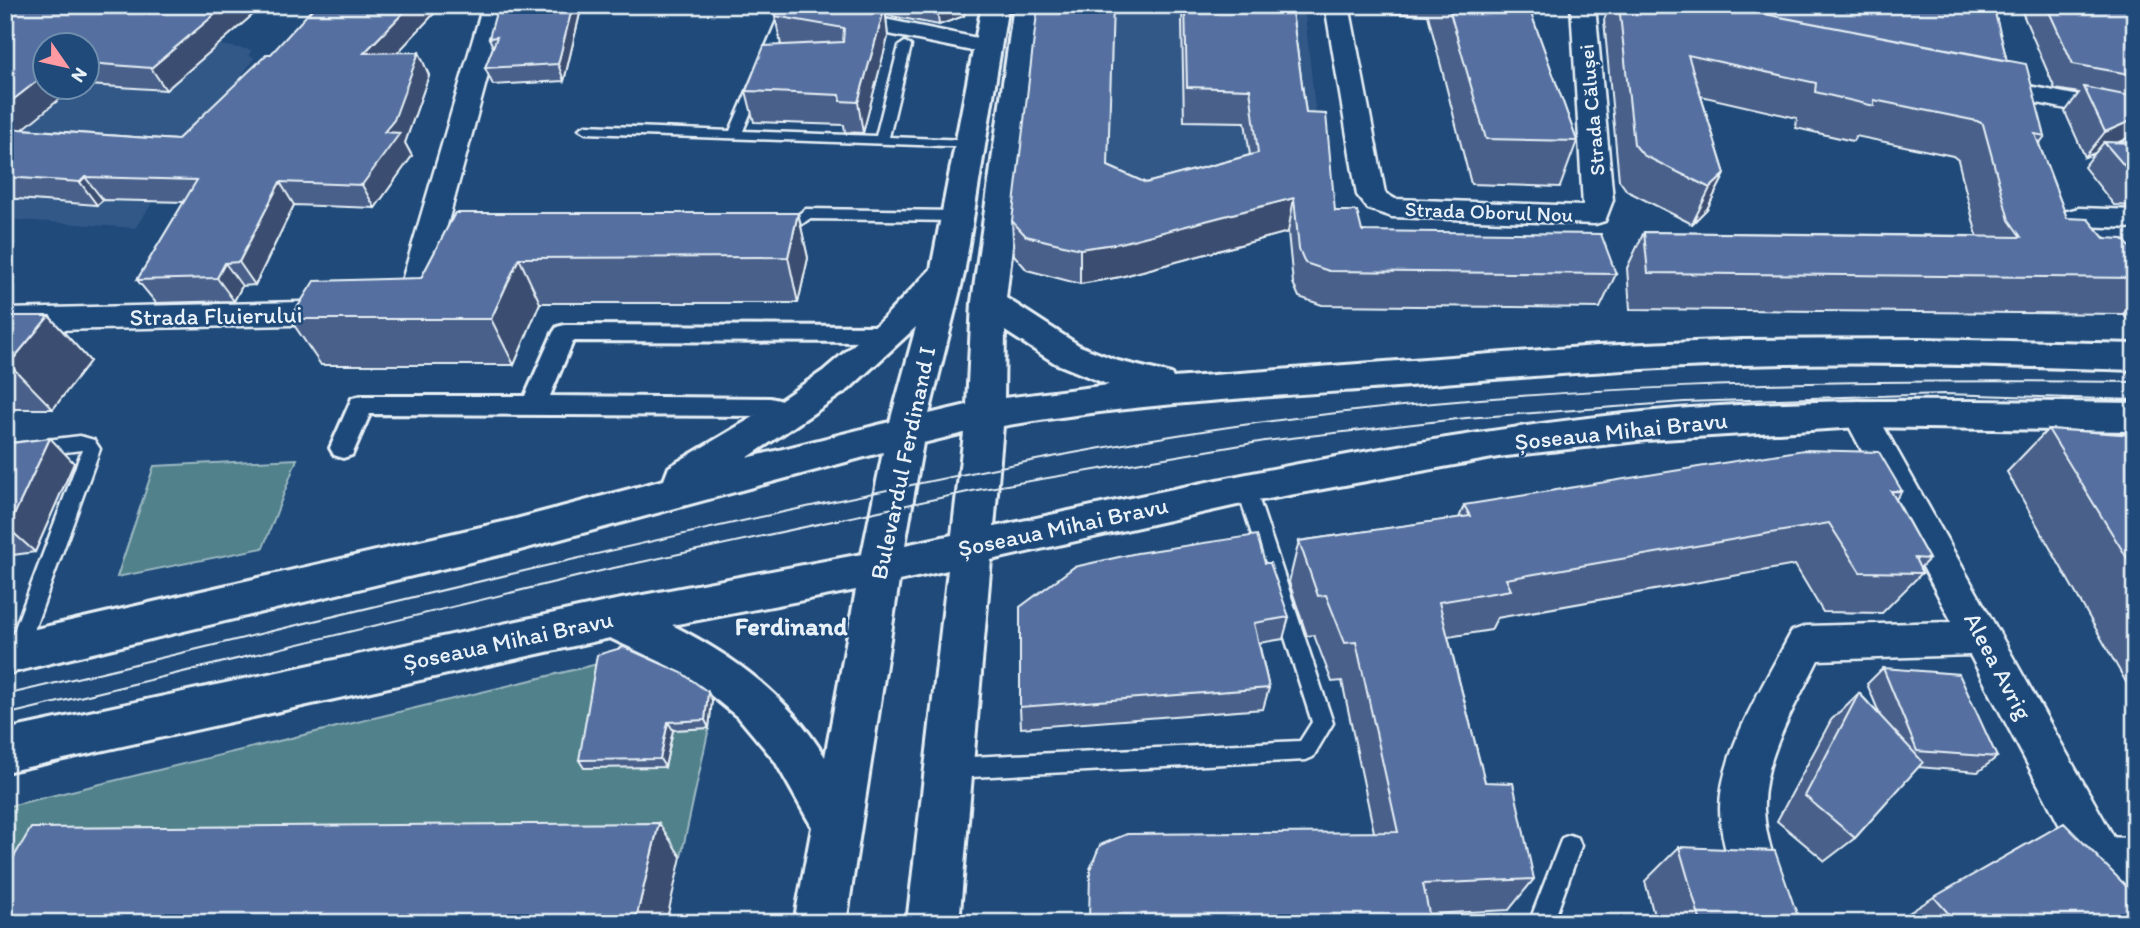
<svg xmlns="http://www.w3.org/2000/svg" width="2140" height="928" font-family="Itim,sans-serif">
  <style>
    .built { fill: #335887 }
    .green { fill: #51818b; stroke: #9cb9c2; stroke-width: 2 }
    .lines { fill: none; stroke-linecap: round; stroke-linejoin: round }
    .service-casing { stroke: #e8f1f8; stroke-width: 5 }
    .pedestrian-casing { stroke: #e8f1f8; stroke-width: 6 }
    .minor-casing { stroke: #e8f1f8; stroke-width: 5 }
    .primary-casing { stroke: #e8f1f8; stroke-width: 6 }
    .service { fill: #1f4a7a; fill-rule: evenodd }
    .pedestrian { fill: #1f4a7a; fill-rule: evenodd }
    .minor { fill: #1f4a7a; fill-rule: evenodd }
    .primary { fill: #1f4a7a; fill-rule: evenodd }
    .tram { stroke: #e8f1f8; stroke-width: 2 }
    .wall { fill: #48608a; stroke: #e8f1f8; stroke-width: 2 }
    .shaded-wall { fill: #3b4e70; stroke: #e8f1f8; stroke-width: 2 }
    .building { fill: #5470a0; stroke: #e8f1f8; stroke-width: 2 }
    .labels { text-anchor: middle; stroke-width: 5; stroke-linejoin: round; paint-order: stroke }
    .far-street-label { font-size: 21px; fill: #e8f1f8; stroke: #1f4a7a }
    .street-label { font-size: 24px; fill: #e8f1f8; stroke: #1f4a7a }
    .neighbourhood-label { font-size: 26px; font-weight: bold; fill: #e8f1f8; stroke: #1f4a7a }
  </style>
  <rect width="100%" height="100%" fill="#1f4a7a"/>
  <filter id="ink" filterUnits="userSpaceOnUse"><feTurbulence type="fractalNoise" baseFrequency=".0143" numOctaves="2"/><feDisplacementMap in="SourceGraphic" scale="14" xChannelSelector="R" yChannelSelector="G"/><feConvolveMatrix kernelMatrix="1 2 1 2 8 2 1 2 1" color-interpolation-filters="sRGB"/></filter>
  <g filter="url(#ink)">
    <path class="built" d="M1036,5H1304L1319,147L1080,284L1027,270L1014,255L1013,240Z
      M84,24L252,50L248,56L255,57L135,228L5,219V85L88,88V46Z"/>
    <path class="green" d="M297,459L263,548L117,577L154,466Z
      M602,663L664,767L673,730L709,728L681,857L87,861L5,923V807Z"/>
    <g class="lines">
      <g class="service-casing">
        <path id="service" d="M788,5L794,9L743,131L876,136L899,46L905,42L911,46L889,137L968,140L973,141V147L586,133L579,129L586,125L730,131L782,9Z
          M806,209L956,211L963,216L956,221L809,219L786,236H776L774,233L776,230Z
          M2115,285L2120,286L2135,303V319L2129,318L2107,290Z
          M80,436L94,440L100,449L26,652L23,658L16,661L9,658L6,652L82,450L5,459V445Z
          M1246,481L1252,483L1255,488L1333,723L1313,757L1306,760L951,778L943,775L940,768L943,761L951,758L1300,741L1312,722L1237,488L1240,483Z
          M1570,835L1578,838L1581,846L1553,923H1529L1562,838Z
          M2099,837L2135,838V860L2099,859L2091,856L2088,848L2091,840Z"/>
      </g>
      <g class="pedestrian-casing">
        <path id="pedestrian" d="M565,325L888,326L896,328L900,334L896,340L888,342L573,341L550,396L770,398L779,400L783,407L779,414L770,416L370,414L352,455L343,458L334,455L330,448L352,398L361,396H525L553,333L557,327Z"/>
      </g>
      <g class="minor-casing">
        <path id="minor" d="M483,5H507L427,299L411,315L385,323L5,331V309L389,300L398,294Z
          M768,5H816L987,40L996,42L999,47L996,52L987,54L780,12L772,10Z
          M1325,5H1349L1385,193L1395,199L1583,206L1571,5H1595L1613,200L1605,221L1595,224L1392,217L1368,209L1357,195Z
          M1988,78L2135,107V123L1979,91L1975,86L1979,81Z
          M2079,208L2135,210V228L2079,226L2066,229L2056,226L2052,220L2056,214Z
          M1859,401L1871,404L2135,875V923H2111L1970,655L1818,660C1796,705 1762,758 1764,810C1766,850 1785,887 1799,923H1753C1739,887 1720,849 1720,809C1720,752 1766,681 1792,631L1806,626L1952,622L1842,413L1847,404Z"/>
      </g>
      <g class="primary-casing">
        <path id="primary" d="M982,5H1008L964,274L929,414L967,405L972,302L1014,5H1040L1006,298L1080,346L1118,361L1171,374L1173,378L1597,346L1742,340L1924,339L2135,344V370C2004,366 1872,361 1741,365C1618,368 1495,379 1371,389C1248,398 1124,405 1003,426L994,527C1209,481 1424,434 1643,412C1807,396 1971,401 2135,403V431L1859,427L1646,440L1498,457L1246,503L991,560L959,923H907L948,570L899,581L846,923H794L812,827L775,761L740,719L702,688L661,662L610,638L5,772V730L611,601L862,554L883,452L516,551L5,674V636L516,519L664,480L669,467L767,409L823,371L880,322L931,269ZM916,327L890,422L747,458L849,389ZM1005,331L1055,363L1109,385L1004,398ZM964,433L952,535L905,545L923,443ZM856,590L825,757C788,696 735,657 672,625Z"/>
      </g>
      <use href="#service" class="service"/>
      <use href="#pedestrian" class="pedestrian"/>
      <use href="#minor" class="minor"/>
      <use href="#primary" class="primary"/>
      <path class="tram" d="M5,695C280,630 554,561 830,502C972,472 1113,443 1257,423C1548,383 1842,379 2135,382
        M5,715L609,569L977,490L1265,441L1466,418L1684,402L1944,394L2135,400"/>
    </g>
    <path class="wall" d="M5,5H264L166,90L88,85V46H46L23,129L177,140L271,54L442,5L397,53L429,75L405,143L412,156L375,208L294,205L255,285L242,286L234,301L156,303L137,280L184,202L103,200L97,205L5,198Z
      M582,5L564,81L493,85L485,68L493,47L489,38Z
      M780,5H967L964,16L939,25L886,15L888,37L863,133L845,132L844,125L754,122L746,91L781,45L775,16Z
      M1183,5H1291L1306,113L1335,211L1362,231L1616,274L1600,308L1322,305L1299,297L1293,283L1288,232L1120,277L1080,284L1027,270L1014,255L1012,221L1108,166L1146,183L1250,155L1245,122L1184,121L1182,22Z
      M1385,5H1528L1577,141L1560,187L1471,184L1428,15L1387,13Z
      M1610,5H1993L2007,61L2045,136L2039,144L2067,218L2135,253V301L2123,314L1630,309L1627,268L1644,232L1977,236L1958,160L1953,156L1856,136L1853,141L1796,128L1797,118L1701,96L1725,174L1707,209L1692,224L1627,191L1619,180L1604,20Z
      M2019,5H2135V132L2130,137L2119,142L2135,143V206L2114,205L2084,167L2095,153L2085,157L2065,112L2079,93L2055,89Z
      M455,213H798L808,258L798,303H540L514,365H321L290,319L421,278Z
      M5,316H49L90,361L53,409H5Z
      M2134,423H2135V698L2007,472L2048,429L2123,434Z
      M5,444L74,463L35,552L5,556Z
      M1902,491L1896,499L1929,559L1920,568L1922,573L1882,613L1823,612L1795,565L1497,618L1491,630L1448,637L1485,782L1534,879L1509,910L1429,914L1374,832L1342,681L1332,682L1314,635L1307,636L1289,582L1299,541L1459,518L1464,505Z
      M1265,563L1289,617L1283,639L1259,643L1269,688L1263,709L1021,728L1020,707Z
      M1883,668L1997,757L1978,772L1918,767L1855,838L1825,861L1777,821L1831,720L1859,693L1880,715L1867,684Z
      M712,700L709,728L673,730L665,767L584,768L579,760Z
      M1679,847L1800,923H1656L1645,881Z
      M1934,897L2135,923H1893Z"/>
    <path class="shaded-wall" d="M226,5H264L166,90L151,68Z
      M411,5H442L376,76L364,53Z
      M572,5H582L564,81L558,64Z
      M945,5H967L964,16L939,25L937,8Z
      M885,7L888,37L863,133L858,102Z
      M419,52L429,75L405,143L412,156L375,208L362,185Z
      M46,74V88H73L5,144V106Z
      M2135,119V132L2130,137L2108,147L2104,142L2095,153L2085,157L2105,132Z
      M1725,174L1707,209L1692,224L1710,188Z
      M85,177L103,200L97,205L80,182Z
      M280,182L294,205L255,285L239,262Z
      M1294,198L1288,232L1120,277L1080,284V249Z
      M798,213L808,258L798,303L788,257Z
      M519,258L540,303L514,365L491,319Z
      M225,263L242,286L234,301L217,278Z
      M49,316L90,361L53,409L9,364Z
      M50,438L74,463L35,552L8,528Z
      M708,692L712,700L709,728L705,720Z
      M668,722L673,730L665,767L660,759Z
      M659,823L681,857L666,923H635Z"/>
    <path class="building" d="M5,5H226L151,68L88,63V46H46V74L5,106Z
      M316,5H411L364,53L419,52L394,120L384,132L400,133L362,185L280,182L239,262L225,263L217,278L137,280L197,180L85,177L80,182L5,177V128L177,140L267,54H271Z
      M498,5H573L558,64L485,68L497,37L489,38Z
      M780,5H877L885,7L858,102L840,101V95L746,91L764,46L843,42L844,28L775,16Z
      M923,5H945L937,8Z
      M1038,5H1113L1108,166L1146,183L1258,153L1250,89L1187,87L1185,5H1291L1306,113L1326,114L1335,211H1357L1362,231L1601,234L1616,274L1329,271L1305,263L1299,249L1294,198L1121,243L1080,249L1026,236L1012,221Z
      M1448,5H1528L1577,141L1486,139Z
      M1619,5H1717L2026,64L2045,136L2035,134L2067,218L2088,219L2104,238L2123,239L2135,253V278L1648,273L1644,232L2021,237L2009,220L1983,124L1977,121L1874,100V106L1815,92L1816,83L1688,55L1725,174L1710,188L1643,155L1634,144Z
      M1718,5H1993L2007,61L1801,21Z
      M2046,5H2135V75L2073,64Z
      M2084,87L2135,97V119L2105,132Z
      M2104,142L2135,143V178Z
      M455,213H798L788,257L519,258L491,319H290L314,281L421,278Z
      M5,316H49L9,364H5Z
      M2048,429L2135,435V571Z
      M50,438L8,528H5V444Z
      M1804,450L1879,452L1902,491H1891L1929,559L1915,558L1922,573L1860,572L1829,523L1506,579L1511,590L1439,602L1485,782L1513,783L1534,879L1423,884L1431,923H1089L1090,869L1100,845L1127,834L1398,832L1356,642L1345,643L1326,595L1318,596L1299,541L1470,516L1464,505Z
      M1257,535L1265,563H1270L1289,617L1254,623L1269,688L1020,707V607L1074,567L1137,553Z
      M624,647L682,673L708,692L705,720L668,722L660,759L579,760L597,655Z
      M1883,668L1959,674L1997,757L1917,751Z
      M1859,693L1923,762L1855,838L1805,796Z
      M659,823L635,923H5V872L31,828Z
      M2064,823L2135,895V923H1953L1956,922L1934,897Z
      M1679,847L1775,851L1800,923H1701Z"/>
  </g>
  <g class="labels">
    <g class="far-street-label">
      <text transform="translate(1592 110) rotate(-95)" y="7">Strada Călușei</text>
      <text transform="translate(1489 212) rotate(2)" y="7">Strada Oborul Nou</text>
    </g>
    <g class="street-label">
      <text transform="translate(216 316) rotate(-1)" y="8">Strada Fluierului</text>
      <text transform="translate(1621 431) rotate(-6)" y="8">Șoseaua Mihai Bravu</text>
      <text transform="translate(903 463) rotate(-78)" y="8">Bulevardul Ferdinand I</text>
      <text transform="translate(1063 527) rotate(-12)" y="8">Șoseaua Mihai Bravu</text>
      <text transform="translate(508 641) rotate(-12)" y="8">Șoseaua Mihai Bravu</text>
      <text transform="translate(1998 666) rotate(62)" y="8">Aleea Avrig</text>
    </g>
    <g class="neighbourhood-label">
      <text x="791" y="635">Ferdinand</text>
    </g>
  </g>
  <rect width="2140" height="928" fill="none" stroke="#1f4a7a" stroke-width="28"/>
  <rect x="14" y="14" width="2112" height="900" fill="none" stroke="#e8f1f8" stroke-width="2.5" filter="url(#ink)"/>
  <g transform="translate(66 66) rotate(124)"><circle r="33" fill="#1f4a7a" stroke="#6f8dac" stroke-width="2"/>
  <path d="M0-5L12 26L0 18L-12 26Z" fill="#ff9aa2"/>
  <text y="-10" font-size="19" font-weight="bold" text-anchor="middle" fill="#e8f1f8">N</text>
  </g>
</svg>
